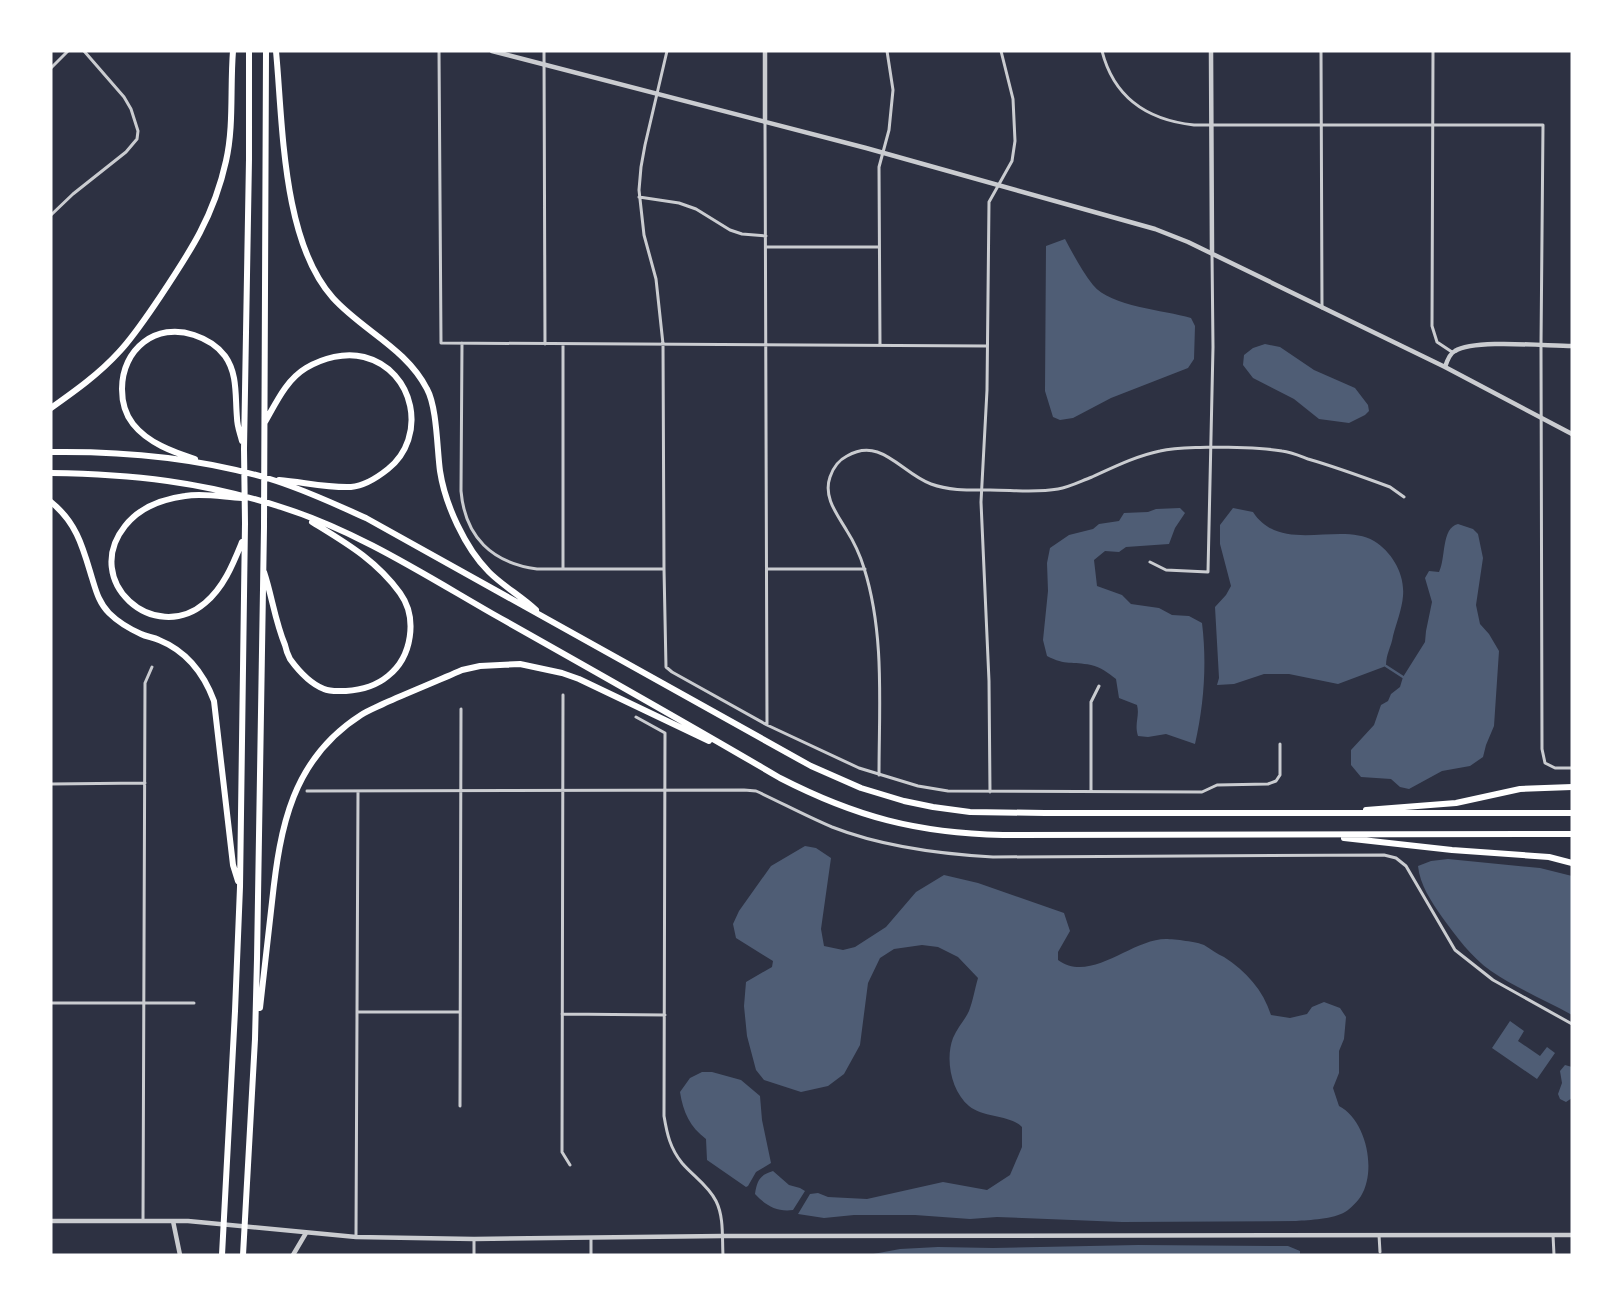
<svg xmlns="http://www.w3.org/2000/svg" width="1623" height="1306" font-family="'Sofia Sans Condensed',sans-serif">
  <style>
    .water { fill: #4f5d75 }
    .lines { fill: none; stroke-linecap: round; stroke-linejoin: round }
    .stream { stroke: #4f5d75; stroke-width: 2.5 }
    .minor { stroke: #caccd0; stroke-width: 3 }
    .tertiary { stroke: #caccd0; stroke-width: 4.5 }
    .motorway { stroke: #fff; stroke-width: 6 }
  </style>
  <rect width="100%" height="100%" fill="#2d3142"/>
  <path class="water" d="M1065,239C1073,254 1082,271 1093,285C1111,307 1164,310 1191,318L1195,326L1194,359L1188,368L1111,398L1073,418L1060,420L1053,417L1045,391L1046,246Z
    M1265,344L1280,347L1314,370L1355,388L1368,405L1369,411L1365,415L1349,423L1319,419L1294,399L1253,378L1243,365L1244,355L1253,348Z
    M1180,508L1185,513L1175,528L1169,544L1126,547L1119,552L1105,551L1094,560L1097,586L1122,595L1131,604L1159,608L1172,615L1189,616L1202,623C1207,663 1204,705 1195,744L1166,734L1148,737L1138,736C1134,724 1140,716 1137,705L1119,698L1116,679C1108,673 1101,667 1091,665C1072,661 1066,666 1047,656L1043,640L1048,591L1047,563L1050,548L1069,535L1093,529L1099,524L1119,521L1124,513L1148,512L1156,509Z
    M1233,508L1253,512C1281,555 1340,521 1374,541C1392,552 1405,574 1403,596C1402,609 1396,624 1393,636C1391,648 1386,653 1386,666L1338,684L1289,674H1264L1234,684L1217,685L1219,678L1215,607L1226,595L1231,586L1220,544V525Z
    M1458,524L1473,529L1478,534L1483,558L1476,605L1480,624L1489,634L1499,651L1494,726L1486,745L1483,757L1470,766L1442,771L1409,789L1400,787L1391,779L1361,777L1351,765V750L1374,725L1381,705L1388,701L1391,694L1400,687L1403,677L1425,642L1426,631L1432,602L1425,578L1429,571L1439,572C1446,559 1441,528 1458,524Z
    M805,846L816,848L831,858L821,929L824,946L843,950L855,947L886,927L916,892L944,875L978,883L1064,913L1070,931L1058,952V960C1091,984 1131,939 1166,939C1174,939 1198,942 1204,945C1211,949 1217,954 1224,957C1246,971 1263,990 1271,1015L1290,1018L1307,1014L1312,1007L1324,1002L1340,1008L1346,1017L1344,1039L1339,1051V1073L1333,1088L1339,1106C1366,1120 1377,1170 1361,1196C1358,1201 1350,1209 1345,1212C1334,1219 1309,1220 1296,1221L1122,1222L997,1217L970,1219L915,1215H854L824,1218L798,1214L810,1194L818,1193L828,1197L867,1199L943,1182L987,1190L1010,1175L1022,1147V1127C1011,1115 984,1118 969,1106C951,1091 945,1059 953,1038C957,1028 965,1020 969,1011C973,1001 975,988 978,978L958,957L938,947L922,945L894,949L880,958L868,983L860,1045L844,1074L828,1086L801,1092L764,1080L756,1070L747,1036L744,1006L746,982L772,967L773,961L736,938L733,924L739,911L771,866Z
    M1448,859L1540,868L1572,876V1015C1545,1000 1516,988 1491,971C1471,957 1456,936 1442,917C1431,901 1420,885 1418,866L1431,861Z
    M1510,1021L1524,1031L1518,1041L1540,1056L1547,1047L1555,1053L1537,1079L1492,1048Z
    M1565,1065L1572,1067V1098L1566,1102L1560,1099L1558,1094L1562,1083L1560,1071Z
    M702,1072H712L741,1080L760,1096L762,1120L771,1163L756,1172L748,1186L746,1187L707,1160L706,1139C690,1127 683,1112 680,1092L690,1078Z
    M773,1171L789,1185L800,1188L805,1191L793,1210C777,1212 766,1206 755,1194C757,1180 760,1175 773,1171Z
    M1138,1245L1288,1246L1300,1251V1255H868L900,1249L938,1247L993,1248Z"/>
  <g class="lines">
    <path class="stream" d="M1386,666L1403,677"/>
    <path class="minor" d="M439,51L441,343L987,346
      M544,51L545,344
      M667,51L645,145L641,167L639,190L644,235L656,279L663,344L664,569L666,667L672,672L767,725L859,768L918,786L948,791L1202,792L1217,785L1268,784L1276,781L1280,775V744
      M1102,51C1114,98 1148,120 1194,125H1543L1541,346L1542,749L1545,763L1555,768H1572
      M1321,51L1322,308
      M1433,51L1432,326L1437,342L1452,352
      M51,68L68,51
      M765,122L767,725
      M639,197L679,203L696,209L730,230L742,234L766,236
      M51,215L73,194L126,152L137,139L138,131L131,109L124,97L84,51
      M766,247H879
      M462,343L461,491C465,537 492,563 537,569H664
      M563,344V569
      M880,345L879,167L889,130L893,90L887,51
      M1150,562L1166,570L1208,572L1213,347L1212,253
      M767,569H865
      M563,695L562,1152L570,1165
      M636,717L665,733L664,1116C667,1134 670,1148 682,1163C693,1176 708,1185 716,1201C724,1217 722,1237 723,1255
      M879,775C879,707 885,634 864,568C860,555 854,542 847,531C837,514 823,497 830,477C833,468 839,460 847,456C881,436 901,473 931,484C950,491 971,490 990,490C1012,490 1036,493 1058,489C1070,487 1081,481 1092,477C1114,467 1136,456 1160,451C1176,447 1193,448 1210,447C1234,447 1258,447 1282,451C1291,452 1300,456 1308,459C1336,467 1363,477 1390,487L1404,497
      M51,784L145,783
      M307,791L744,790L756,791C782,803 806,816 832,827C883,847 939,854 993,857L1384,855L1396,858L1406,866L1455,950L1493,980L1572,1024
      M1091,791V702L1099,686
      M990,792L989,681L981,502L987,390L989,202L1012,161L1015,141L1013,99L1001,51
      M51,1003H194
      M357,1012H460
      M562,1014L665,1015
      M460,1106L461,709
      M143,1221L145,683L152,667
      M1379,1235L1380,1252
      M1553,1235L1554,1255
      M356,1237L358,791
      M591,1238V1255
      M474,1255V1239"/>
    <path class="tertiary" d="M492,51L866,148L1155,229L1188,242L1445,367L1572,434
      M765,51V122
      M1211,51L1212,253
      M1445,367C1447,361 1450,353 1455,351C1474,339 1546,346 1572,346
      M51,1221H188L356,1237L474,1239L722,1236L1572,1235
      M173,1221L180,1255
      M293,1255L306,1233"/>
    <path class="motorway" d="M276,51C283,125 282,241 333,298C363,331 406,348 427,389C437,407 437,449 440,471C445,504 465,548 489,572C503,586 521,596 536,610
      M51,408C75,391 99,374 119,352C134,336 147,316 160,297C190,252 214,216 226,161C234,126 230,88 233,51
      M265,422C276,403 286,380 306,368C323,358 345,352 364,357C415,370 428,437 388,469C378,477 364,486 351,487C327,488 303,482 279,480
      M51,452C125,451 200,458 270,479C303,489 335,504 366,518L811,766L861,788L904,801L933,807L970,812L1045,813H1572
      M195,459C173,452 148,443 133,424C125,414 122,401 122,389C122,349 156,322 194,335C206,339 217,345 225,356C238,374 235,397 237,418C237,426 240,433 242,441
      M51,473C133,474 203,482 281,507C357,531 425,575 493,614C589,668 685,722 780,778C856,817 917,833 1003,835L1572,834
      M242,498C223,497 203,493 185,496C162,499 140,507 125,526C81,581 154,646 205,603C224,587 233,564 242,542
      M51,502C77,523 83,548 92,578C96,591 99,603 109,613C117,621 130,629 141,634C147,637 153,637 159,640C186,651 204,674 214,701L233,865L238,881
      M264,572C272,596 275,621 285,645C286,650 288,655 290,659C298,670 311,684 324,689C330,692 340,691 346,691C362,690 376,686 388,676C412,657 418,618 400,593C376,560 346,543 312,522
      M1366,810L1456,803L1520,789L1572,787
      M1344,838L1452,850L1549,857L1572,863
      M260,1008C264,973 268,938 272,902C280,827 292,759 361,715C369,710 377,707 385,703C410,692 437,681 462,670L480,666L520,664L562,673L579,679L709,741
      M222,1255L235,1011L240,887L245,523L244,449L249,159V51
      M243,1255L255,1039L257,959L264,527L266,51"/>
  </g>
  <rect width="1623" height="1306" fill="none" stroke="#ffffff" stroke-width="105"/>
</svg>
